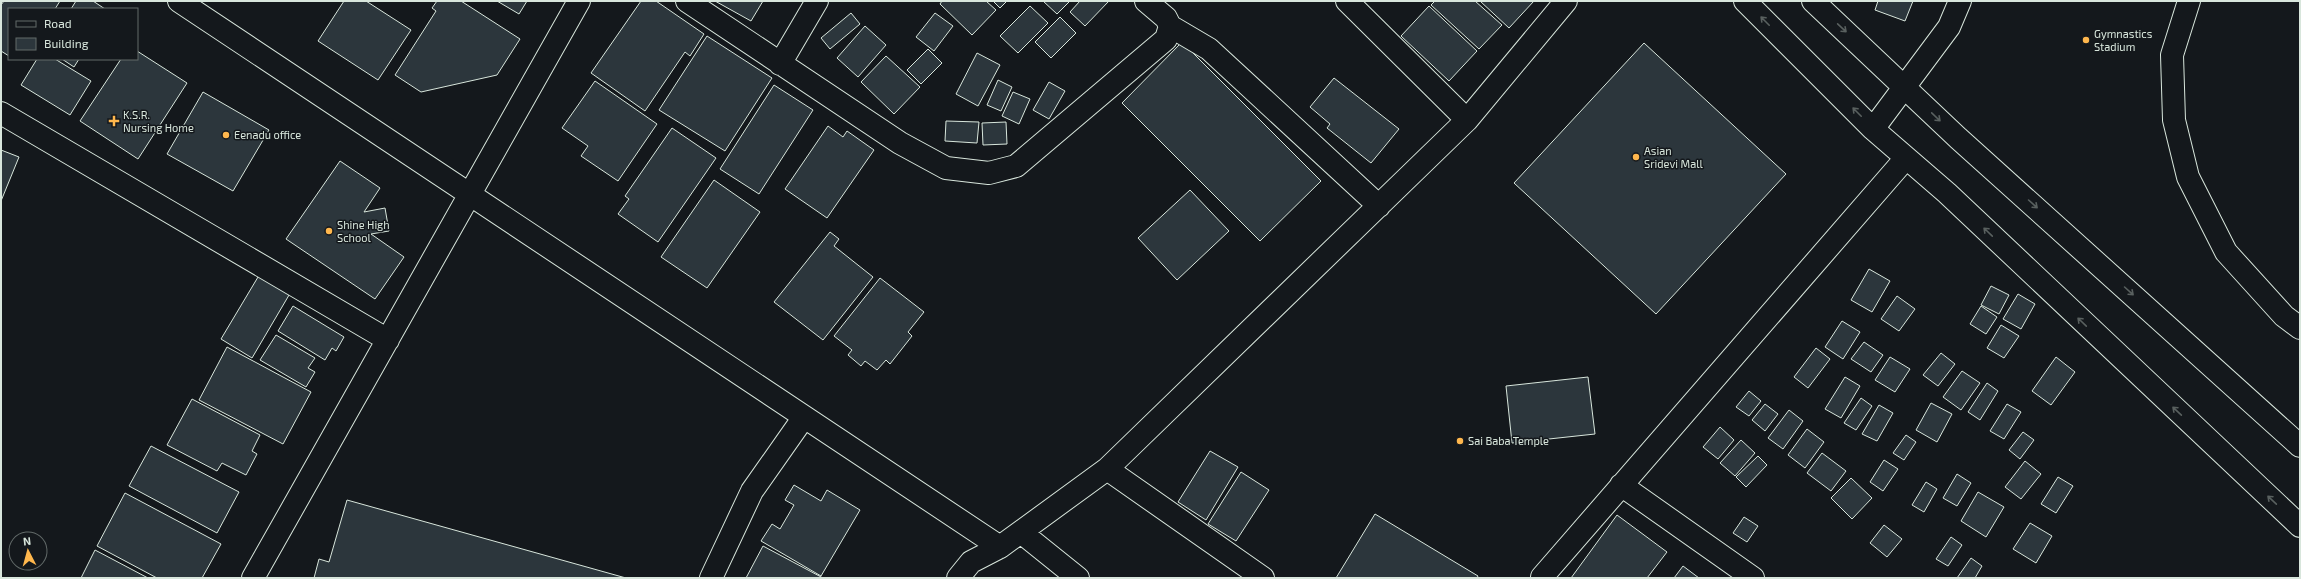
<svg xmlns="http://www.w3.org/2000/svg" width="2301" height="579" font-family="'Exo 2',sans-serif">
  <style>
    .building { fill: #2c363c; stroke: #d8e6dc }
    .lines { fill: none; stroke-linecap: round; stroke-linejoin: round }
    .minor-casing { stroke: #d8e6dc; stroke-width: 24 }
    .minor { stroke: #14181c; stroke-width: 22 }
    .oneway { stroke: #59605f }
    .poi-dot { fill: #ffb74d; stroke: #14181c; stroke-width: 1.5 }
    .labels { text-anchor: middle; stroke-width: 3; stroke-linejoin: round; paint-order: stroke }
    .poi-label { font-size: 11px; fill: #d8e6dc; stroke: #14181c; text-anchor: start }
  </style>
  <rect width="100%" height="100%" fill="#14181c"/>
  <path class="building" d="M4,1H60L55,9H9V56L1,51V5Z
    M76,1H93L105,9H71Z
    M344,1H366L411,30L378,80L318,41Z
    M437,1H461L520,39L497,75L421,92L395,75L436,11L432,8Z
    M497,1H527L519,14Z
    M641,1H656L704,34L690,56L685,52L645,111L591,73Z
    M715,1H763L751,21Z
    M942,1H986L996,10L972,35L940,4Z
    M993,1H1007L1000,8Z
    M1043,1H1070L1057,14Z
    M1080,1H1109L1085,26L1070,12Z
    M1435,1H1475L1502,25L1479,49L1431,5Z
    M1480,1H1534L1509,28Z
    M1878,1H1913L1905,21L1875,10Z
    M1030,6L1048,23L1018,53L1000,36Z
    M1429,6L1477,51L1449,81L1401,36Z
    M851,13L860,24L830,49L821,38Z
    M935,13L953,26L934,51L916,37Z
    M1060,17L1076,33L1051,58L1035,42Z
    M865,26L886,45L858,77L837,58Z
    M707,36L772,78L725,151L659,110Z
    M1182,42L1321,181L1260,241L1122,103Z
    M1644,43L1786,174L1656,314L1514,183Z
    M928,49L942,63L921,84L907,70Z
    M137,51L187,83L138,159L80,121L121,59H137Z
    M977,53L1000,65L978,106L956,94Z
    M886,56L920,87L894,114L861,82Z
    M37,59H55L91,81L70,115L21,85Z
    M62,59H79L74,67Z
    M1334,78L1399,129L1371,163L1327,128L1330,124L1310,107Z
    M998,80L1012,87L1001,111L987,105Z
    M595,81L657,124L618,181L581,156L588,146L562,128Z
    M1049,82L1065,91L1049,119L1033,110Z
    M774,85L813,110L759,194L720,169Z
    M203,92L269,130L233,191L167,154Z
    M1013,92L1030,99L1019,124L1002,116Z
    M946,121L979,122L977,143L945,141Z
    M1006,122L1007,144L983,145L982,123Z
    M828,126L843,137L847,131L874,150L827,218L785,189Z
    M672,128L716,158L658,242L618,214L629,199L625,196Z
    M1,150L19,157L1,201Z
    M340,161L380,188L364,212L385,208L389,231L371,234L404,257L375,299L286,239Z
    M714,180L760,212L707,288L661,257Z
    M1190,190L1229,231L1177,280L1138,238Z
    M830,232L839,239L834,246L873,277L823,340L774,302Z
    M1869,269L1890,281L1872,312L1851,300Z
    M261,272L292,290L252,358L221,339Z
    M880,278L924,312L908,332L912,336L890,364L886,360L877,370L865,361L861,366L848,355L852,350L834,336Z
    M1991,286L2009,295L1999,314L1981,305Z
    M2018,294L2035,304L2021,329L2003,319Z
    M1897,296L1915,309L1899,331L1881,319Z
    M293,306L344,337L336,351L332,348L325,360L278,331Z
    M1981,306L1997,317L1986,334L1970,324Z
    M1842,321L1860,332L1843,359L1825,347Z
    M2001,325L2019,336L2004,358L1987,348Z
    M276,335L315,358L308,368L315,372L306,387L260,360Z
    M1864,342L1883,355L1871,372L1851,359Z
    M227,347L311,392L283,444L199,400Z
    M1816,348L1830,359L1808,388L1794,377Z
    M1941,353L1955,364L1938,386L1923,375Z
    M1890,357L1910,369L1895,392L1875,380Z
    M2056,357L2075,372L2051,405L2032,391Z
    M1962,371L1980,383L1961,410L1943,397Z
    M1588,377L1595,434L1512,443L1506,386Z
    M1845,377L1860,386L1841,418L1825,409Z
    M1987,383L1998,391L1980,420L1968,412Z
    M1749,391L1761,401L1749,416L1736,407Z
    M1861,398L1872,406L1856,430L1844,423Z
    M192,399L260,435L252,451L257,454L246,475L222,463L217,471L167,445Z
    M1931,403L1952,414L1937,442L1916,430Z
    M1765,404L1778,414L1765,431L1752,420Z
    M2007,404L2021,412L2004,439L1990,431Z
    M1879,405L1893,413L1877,441L1862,434Z
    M1789,410L1803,421L1783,449L1768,438Z
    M1720,427L1734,440L1718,459L1703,447Z
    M1807,429L1824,442L1805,468L1788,455Z
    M2023,432L2034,440L2020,459L2009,450Z
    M1906,435L1916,442L1904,460L1893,453Z
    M1741,440L1755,453L1735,476L1720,463Z
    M151,446L239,492L217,533L129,486Z
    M1210,451L1238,467L1206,520L1178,502Z
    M1822,453L1846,471L1831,491L1807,473Z
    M1758,456L1767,465L1746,487L1736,477Z
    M1884,460L1898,469L1883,491L1870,482Z
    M2025,461L2041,474L2021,499L2005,487Z
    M1241,472L1269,490L1236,541L1208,524Z
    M1957,474L1971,483L1957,506L1943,498Z
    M2058,477L2073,486L2056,513L2041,504Z
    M1851,478L1872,498L1852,519L1831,498Z
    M1926,482L1937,489L1924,512L1912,505Z
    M794,485L821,501L827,490L860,510L821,576L761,541L772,524L780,529L794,505L785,500Z
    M1978,492L2004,507L1986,537L1961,521Z
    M125,493L221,544L202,578H157L97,546Z
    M347,500L626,578H314L319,559L329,562Z
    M1375,514L1478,576L1477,578H1336Z
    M1617,515L1667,552L1647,578H1571Z
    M1744,517L1758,526L1747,542L1733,533Z
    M2030,523L2052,536L2036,563L2013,549Z
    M1884,525L1902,539L1887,557L1870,543Z
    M1951,537L1962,545L1948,566L1936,559Z
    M763,546L823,578H746Z
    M95,550L148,578H81Z
    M1971,558L1982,566L1975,578H1957Z
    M1683,566L1699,578H1674Z"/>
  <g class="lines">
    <g class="minor-casing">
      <path id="minor" d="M179,1L1000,547L1107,469L1467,120L1566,1
        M687,1L900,143L946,168L989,173L1016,166L1166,39L1170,26L1166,18L1146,1
        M1347,1L1467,120
        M1745,1L1873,129L1947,193L2300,526
        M1813,1L1958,138L2300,446
        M2189,1L2172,55L2174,120L2188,177L2226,252L2284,316L2300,328
        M1170,26L1209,49L1379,206
        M780,64L817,1
        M1,113L388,340
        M1873,129L1949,27L1960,1
        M1107,469L1263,578
        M1621,485L1753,578
        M1022,533L1078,578
        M253,578L579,1
        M711,578L752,491L804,417
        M958,578L971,562L1000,547
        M1544,578L1542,577L1906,158"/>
    </g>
    <use href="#minor" class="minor"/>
  </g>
  <defs><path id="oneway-shaft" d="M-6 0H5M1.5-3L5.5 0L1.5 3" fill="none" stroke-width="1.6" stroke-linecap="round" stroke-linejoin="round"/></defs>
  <g class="oneway">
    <use href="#oneway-shaft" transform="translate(1765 21) rotate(-135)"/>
    <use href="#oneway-shaft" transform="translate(1842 28) rotate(43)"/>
    <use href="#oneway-shaft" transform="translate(1857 112) rotate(-135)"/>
    <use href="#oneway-shaft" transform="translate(1936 117) rotate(44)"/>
    <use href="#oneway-shaft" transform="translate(2033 204) rotate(42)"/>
    <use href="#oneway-shaft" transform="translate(1988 232) rotate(-136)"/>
    <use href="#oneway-shaft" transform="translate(2129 291) rotate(42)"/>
    <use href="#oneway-shaft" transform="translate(2082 322) rotate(-136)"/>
    <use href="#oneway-shaft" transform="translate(2177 411) rotate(-137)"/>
    <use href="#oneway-shaft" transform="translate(2272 500) rotate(-137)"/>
  </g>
  <g class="poi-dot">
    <circle cx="2086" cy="40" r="4"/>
    <path d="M112 115h4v4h4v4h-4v4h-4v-4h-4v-4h4z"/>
    <circle cx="226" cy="135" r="4"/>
    <circle cx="1636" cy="157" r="4"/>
    <circle cx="329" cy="231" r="4"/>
    <circle cx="1460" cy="441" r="4"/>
  </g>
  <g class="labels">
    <g class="poi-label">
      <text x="2094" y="38">Gymnastics<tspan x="2094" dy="13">Stadium</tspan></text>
      <text x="123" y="119">K.S.R.<tspan x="123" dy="13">Nursing Home</tspan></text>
      <text x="234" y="139">Eenadu office</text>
      <text x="1644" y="155">Asian<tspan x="1644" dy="13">Sridevi Mall</tspan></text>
      <text x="337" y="229">Shine High<tspan x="337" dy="13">School</tspan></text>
      <text x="1468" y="445">Sai Baba Temple</text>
    </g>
  </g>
  <rect width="2301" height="579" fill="none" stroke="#d8e6dc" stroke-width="4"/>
  <rect x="8" y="8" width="130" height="52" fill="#14181c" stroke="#626a69"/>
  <rect x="16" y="21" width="20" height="6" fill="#14181c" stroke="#626a69"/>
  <text x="44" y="28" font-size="12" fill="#d8e6dc">Road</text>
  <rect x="16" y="38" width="20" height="12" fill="#2c363c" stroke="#626a69"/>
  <text x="44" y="48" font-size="12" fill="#d8e6dc">Building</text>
  <g transform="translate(28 551) rotate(354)"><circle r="19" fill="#14181c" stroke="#626a69"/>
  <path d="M0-3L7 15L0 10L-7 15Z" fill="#ffb74d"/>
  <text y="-6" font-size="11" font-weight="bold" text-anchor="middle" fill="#d8e6dc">N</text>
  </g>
</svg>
